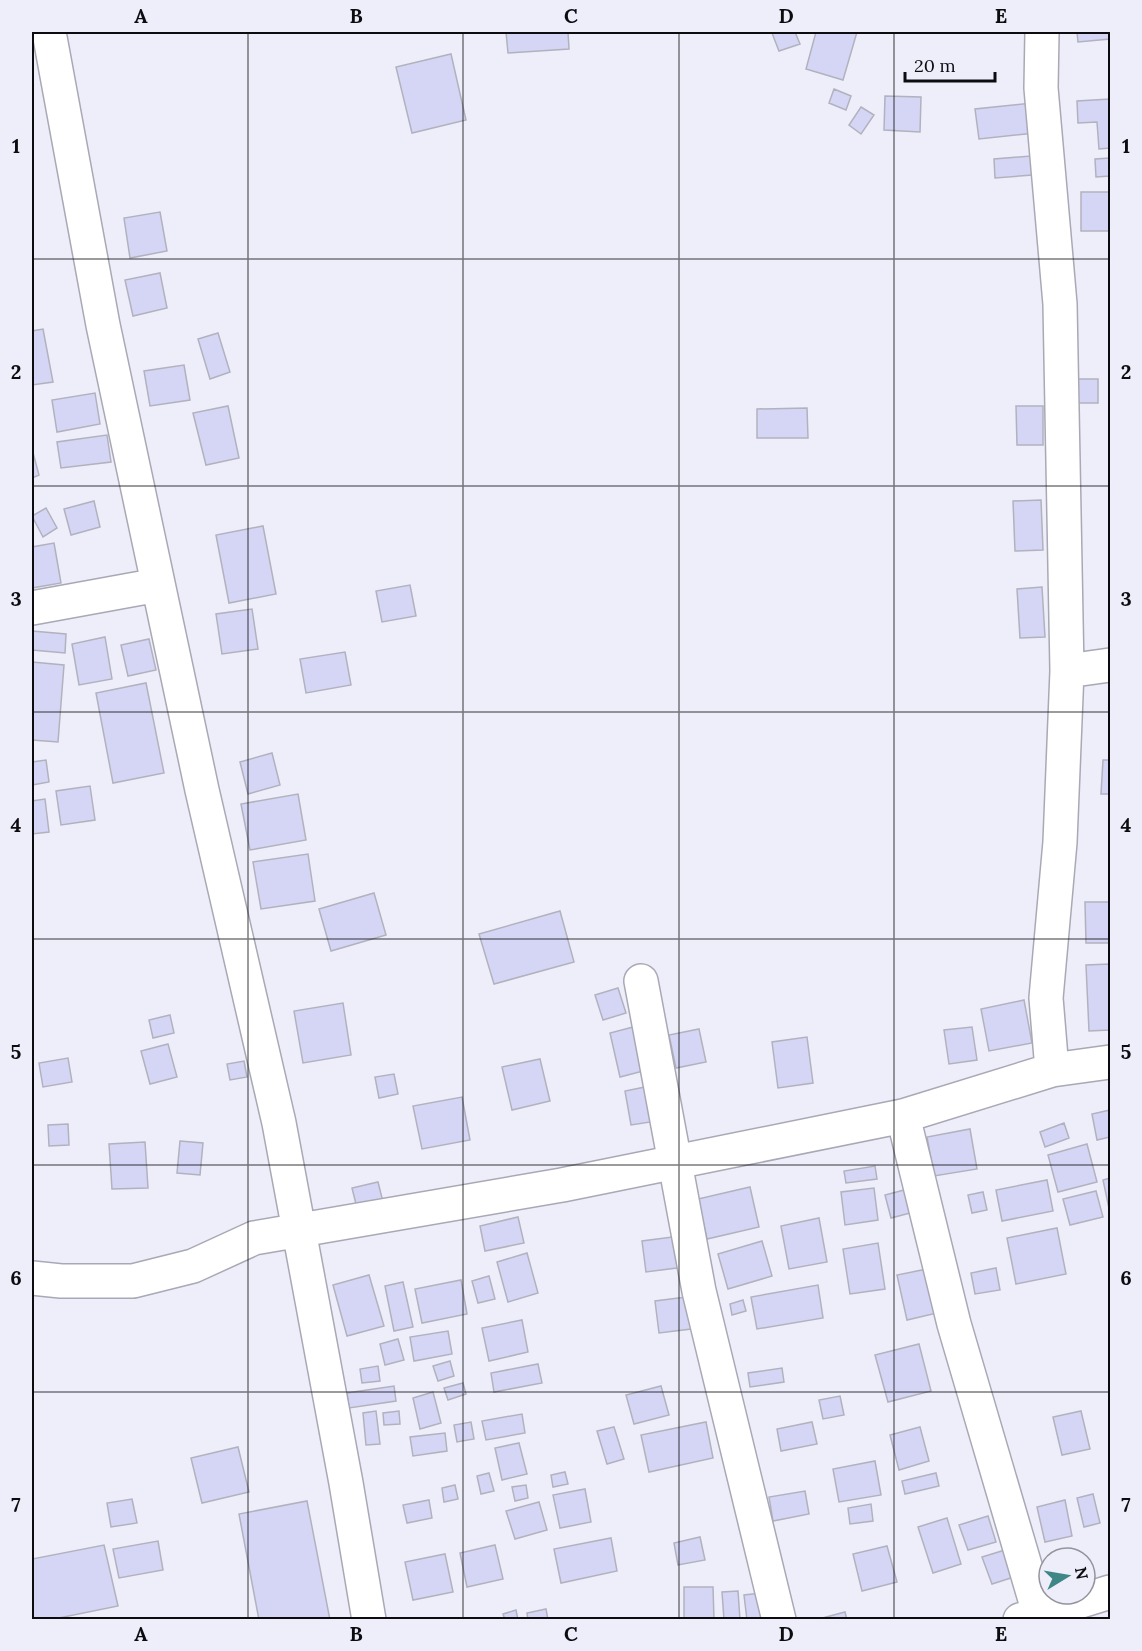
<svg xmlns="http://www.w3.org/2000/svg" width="1142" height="1651" font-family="Lora,serif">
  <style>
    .building { fill: #d5d6f6; stroke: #b2b2be; stroke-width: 1.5 }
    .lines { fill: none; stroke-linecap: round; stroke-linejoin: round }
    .minor-casing { stroke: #a9a9b5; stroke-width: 36 }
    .minor { stroke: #fff; stroke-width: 33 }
    .grid { fill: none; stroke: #0c0c10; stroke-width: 1.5; stroke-opacity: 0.55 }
    .neatline { fill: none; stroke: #0c0c10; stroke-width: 2 }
    .grid-label { font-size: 20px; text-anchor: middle; font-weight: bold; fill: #0c0c10 }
  </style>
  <rect width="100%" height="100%" fill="#edeefa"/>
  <path class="building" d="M506,32H568L569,49L508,53Z
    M776,32H795L800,44L779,51L772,33Z
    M816,32H857L843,80L806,69Z
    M1077,32H1110V39L1078,42Z
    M451,54L466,120L412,133L396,67Z
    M834,89L851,96L846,110L829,103Z
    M885,96L921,97L920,132L884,130Z
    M1110,99V148L1099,149L1097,122L1078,123L1077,101Z
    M1032,103L1035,133L979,139L975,109Z
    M861,107L874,115L861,134L849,125Z
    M1031,156L1032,175L995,178L994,159Z
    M1110,158V176L1096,177L1095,159Z
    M1081,192H1110V231H1081Z
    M160,212L167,251L130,258L124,218Z
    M160,273L167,308L133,316L125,280Z
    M43,329L53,382L32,385V331Z
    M218,333L230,372L210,379L198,339Z
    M184,365L190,400L150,406L144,371Z
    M1078,379H1098V403H1078Z
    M95,393L100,424L57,432L52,400Z
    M228,406L239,458L206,465L193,413Z
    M1016,406H1043V445H1017Z
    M807,408L808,438H757V409Z
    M107,435L111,462L61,468L57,442Z
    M32,449L39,475L32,478Z
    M1041,500L1043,550L1015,551L1013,501Z
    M94,501L100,527L71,535L64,509Z
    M46,508L57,528L43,537L32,516Z
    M263,526L276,594L229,603L216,535Z
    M54,543L61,583L32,588V547Z
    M410,585L416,616L382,622L376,591Z
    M1042,587L1045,637L1020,638L1017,589Z
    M252,609L258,649L222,654L216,614Z
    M32,631L66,634L65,653L32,650Z
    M105,637L112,679L79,685L72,644Z
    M149,639L156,670L128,676L121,645Z
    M345,652L351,685L306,693L300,659Z
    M32,662L64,665L58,742L32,740Z
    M146,683L164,773L113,783L96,693Z
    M272,753L280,785L248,794L240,762Z
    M46,760L49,782L32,785V762Z
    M1103,760H1110V794H1101Z
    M90,786L95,820L61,825L56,791Z
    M298,794L306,840L250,850L241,804Z
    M45,799L49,832L32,834V801Z
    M308,854L315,901L261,909L253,862Z
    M374,893L386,935L331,951L319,909Z
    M1085,902H1110V943H1086Z
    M560,911L574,962L494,984L479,934Z
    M1110,964V1030L1089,1031L1086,965Z
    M618,988L626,1013L603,1020L595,995Z
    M1024,1000L1032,1043L989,1051L981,1009Z
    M343,1003L351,1055L303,1063L294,1011Z
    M170,1015L174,1033L153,1038L149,1020Z
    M637,1026L647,1070L620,1077L610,1033Z
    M972,1027L977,1060L949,1064L944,1030Z
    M699,1029L706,1062L676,1068L669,1035Z
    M807,1037L813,1083L778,1088L772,1042Z
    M168,1044L177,1077L150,1084L141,1051Z
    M68,1058L72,1082L43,1087L39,1063Z
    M540,1059L550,1101L512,1110L502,1067Z
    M244,1061L247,1077L230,1080L227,1064Z
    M394,1074L398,1094L379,1098L375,1077Z
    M650,1086L657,1121L631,1125L625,1091Z
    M462,1097L470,1140L422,1149L413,1106Z
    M1110,1110V1137L1097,1140L1092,1114Z
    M1064,1123L1069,1138L1045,1147L1040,1132Z
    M68,1124L69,1145L49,1146L48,1125Z
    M970,1129L977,1169L934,1176L927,1137Z
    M180,1141L203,1143L200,1175L177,1173Z
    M145,1142L148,1188L112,1189L109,1144Z
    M1087,1144L1097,1182L1058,1192L1048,1155Z
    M875,1166L877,1179L846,1183L844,1171Z
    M1110,1178V1213L1103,1180Z
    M1047,1180L1053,1211L1002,1221L996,1190Z
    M378,1182L383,1202L357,1208L352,1188Z
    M750,1187L759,1227L707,1239L698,1199Z
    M874,1188L878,1220L845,1225L841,1192Z
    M908,1189L914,1212L891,1218L885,1195Z
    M1096,1191L1103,1217L1070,1225L1063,1199Z
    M983,1192L987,1210L972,1213L968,1195Z
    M518,1217L524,1243L485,1251L480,1226Z
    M819,1218L827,1262L789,1269L781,1226Z
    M1057,1228L1066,1274L1016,1284L1007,1238Z
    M680,1236L684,1267L646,1272L642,1241Z
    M762,1241L772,1276L728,1289L718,1254Z
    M878,1243L885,1289L850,1294L843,1249Z
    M527,1253L538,1293L508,1302L497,1262Z
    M996,1268L1000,1290L975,1294L971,1273Z
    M927,1269L937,1313L907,1320L897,1275Z
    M369,1275L384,1326L347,1336L333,1285Z
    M489,1276L495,1299L478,1303L472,1281Z
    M461,1280L467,1314L422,1323L415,1289Z
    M403,1282L413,1327L394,1331L385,1286Z
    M818,1285L823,1318L757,1329L751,1297Z
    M686,1297L691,1329L659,1333L655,1301Z
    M743,1300L746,1311L732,1315L730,1304Z
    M522,1320L528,1352L489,1361L482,1328Z
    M448,1331L452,1354L414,1361L410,1337Z
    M398,1339L404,1360L385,1365L380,1344Z
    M919,1344L931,1391L888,1402L875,1355Z
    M450,1361L454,1376L438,1381L433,1366Z
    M538,1364L542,1383L494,1392L491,1373Z
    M378,1366L380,1381L362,1383L360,1369Z
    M782,1368L784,1382L750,1387L748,1373Z
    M463,1383L466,1394L448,1400L444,1388Z
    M394,1386L396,1401L349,1408L347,1393Z
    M661,1386L669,1415L634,1424L626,1395Z
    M433,1392L441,1423L420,1429L413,1398Z
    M840,1396L844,1415L823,1419L819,1400Z
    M376,1411L380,1444L366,1445L363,1413Z
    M399,1411L400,1424L384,1425L383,1413Z
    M1081,1411L1090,1449L1062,1455L1053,1417Z
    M522,1414L525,1433L486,1440L482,1421Z
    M471,1422L474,1439L457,1442L454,1425Z
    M706,1422L713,1458L649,1472L641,1435Z
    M812,1422L817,1444L781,1451L777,1429Z
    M614,1427L624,1459L607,1464L597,1431Z
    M920,1427L929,1461L899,1470L890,1435Z
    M445,1433L447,1451L413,1456L410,1437Z
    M519,1443L527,1474L502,1480L495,1448Z
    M238,1447L249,1492L202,1503L191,1458Z
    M875,1461L881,1495L839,1502L833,1469Z
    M565,1472L568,1484L553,1487L551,1475Z
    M489,1473L494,1491L481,1494L477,1476Z
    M936,1473L939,1486L905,1494L902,1481Z
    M455,1485L458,1499L444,1502L442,1488Z
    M526,1485L528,1498L515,1501L512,1487Z
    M585,1489L591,1522L560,1528L553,1495Z
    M805,1491L809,1514L773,1521L769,1497Z
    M1093,1494L1100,1523L1084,1527L1077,1498Z
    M132,1499L137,1523L111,1527L107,1503Z
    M429,1500L432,1518L407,1523L403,1505Z
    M1065,1500L1072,1536L1045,1542L1037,1507Z
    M307,1501L330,1620H259L239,1514Z
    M539,1502L547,1530L515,1539L506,1511Z
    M871,1504L873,1521L850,1524L848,1508Z
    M988,1516L996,1542L968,1550L959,1525Z
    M947,1518L961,1564L933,1573L918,1527Z
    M700,1537L705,1560L678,1565L674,1543Z
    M611,1538L617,1571L561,1583L554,1549Z
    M158,1541L163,1570L119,1578L113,1549Z
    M104,1545L118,1606L49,1620H32V1559Z
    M495,1545L503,1579L467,1587L460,1553Z
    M887,1546L897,1582L862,1591L853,1554Z
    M1005,1550L1014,1577L992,1584L982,1557Z
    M445,1554L453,1592L413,1600L405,1562Z
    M684,1587H713L714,1620H684Z
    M738,1591L740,1620H724L722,1592Z
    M761,1593L764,1620H747L744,1595Z
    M546,1609L548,1620H528L527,1613Z
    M516,1610L518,1620H505L503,1614Z
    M845,1612L847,1620H815Z"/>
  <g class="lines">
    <g class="minor-casing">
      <path id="minor" d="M49,32L103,325L202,790L279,1123L346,1483L369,1620
        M1042,32L1041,88L1060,304L1067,671L1060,842L1046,998L1052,1070
        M32,608L158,585
        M1067,671L1110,665
        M641,981L699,1291L779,1620
        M903,1116L954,1324L1041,1620
        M32,1278L61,1281H133L193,1266L254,1238L562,1185L903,1116L1052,1070L1110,1062
        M1020,1620L1110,1592"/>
    </g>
    <use href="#minor" class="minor"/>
  </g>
  <path class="grid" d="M248,32V1620M463,32V1620M679,32V1620M894,32V1620M32,259H1110M32,486H1110M32,712H1110M32,939H1110M32,1165H1110M32,1392H1110"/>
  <rect width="1142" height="1651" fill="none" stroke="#edeefa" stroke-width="66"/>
  <g transform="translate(1067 1576) rotate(79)"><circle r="28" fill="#edeefa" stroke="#93949c" stroke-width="1.5"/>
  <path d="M0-4.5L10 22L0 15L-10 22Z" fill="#3f8787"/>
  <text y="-9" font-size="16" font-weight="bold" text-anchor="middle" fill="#0c0c10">N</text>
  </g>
  <path d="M905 72v9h90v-9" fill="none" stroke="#0c0c10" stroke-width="3"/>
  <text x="914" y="72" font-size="18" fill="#0c0c10" stroke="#edeefa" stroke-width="4.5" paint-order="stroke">20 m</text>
  <rect x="33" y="33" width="1076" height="1585" class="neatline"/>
  <g class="grid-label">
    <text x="141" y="23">A</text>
    <text x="356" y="23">B</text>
    <text x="571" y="23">C</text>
    <text x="786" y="23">D</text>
    <text x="1001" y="23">E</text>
    <text x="16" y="153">1</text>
    <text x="1126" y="153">1</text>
    <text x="16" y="379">2</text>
    <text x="1126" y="379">2</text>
    <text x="16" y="606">3</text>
    <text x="1126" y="606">3</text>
    <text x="16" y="832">4</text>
    <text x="1126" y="832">4</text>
    <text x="16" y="1059">5</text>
    <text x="1126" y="1059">5</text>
    <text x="16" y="1285">6</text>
    <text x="1126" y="1285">6</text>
    <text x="16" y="1512">7</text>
    <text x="1126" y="1512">7</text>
    <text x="141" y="1641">A</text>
    <text x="356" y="1641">B</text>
    <text x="571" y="1641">C</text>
    <text x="786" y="1641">D</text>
    <text x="1001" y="1641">E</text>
  </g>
</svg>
